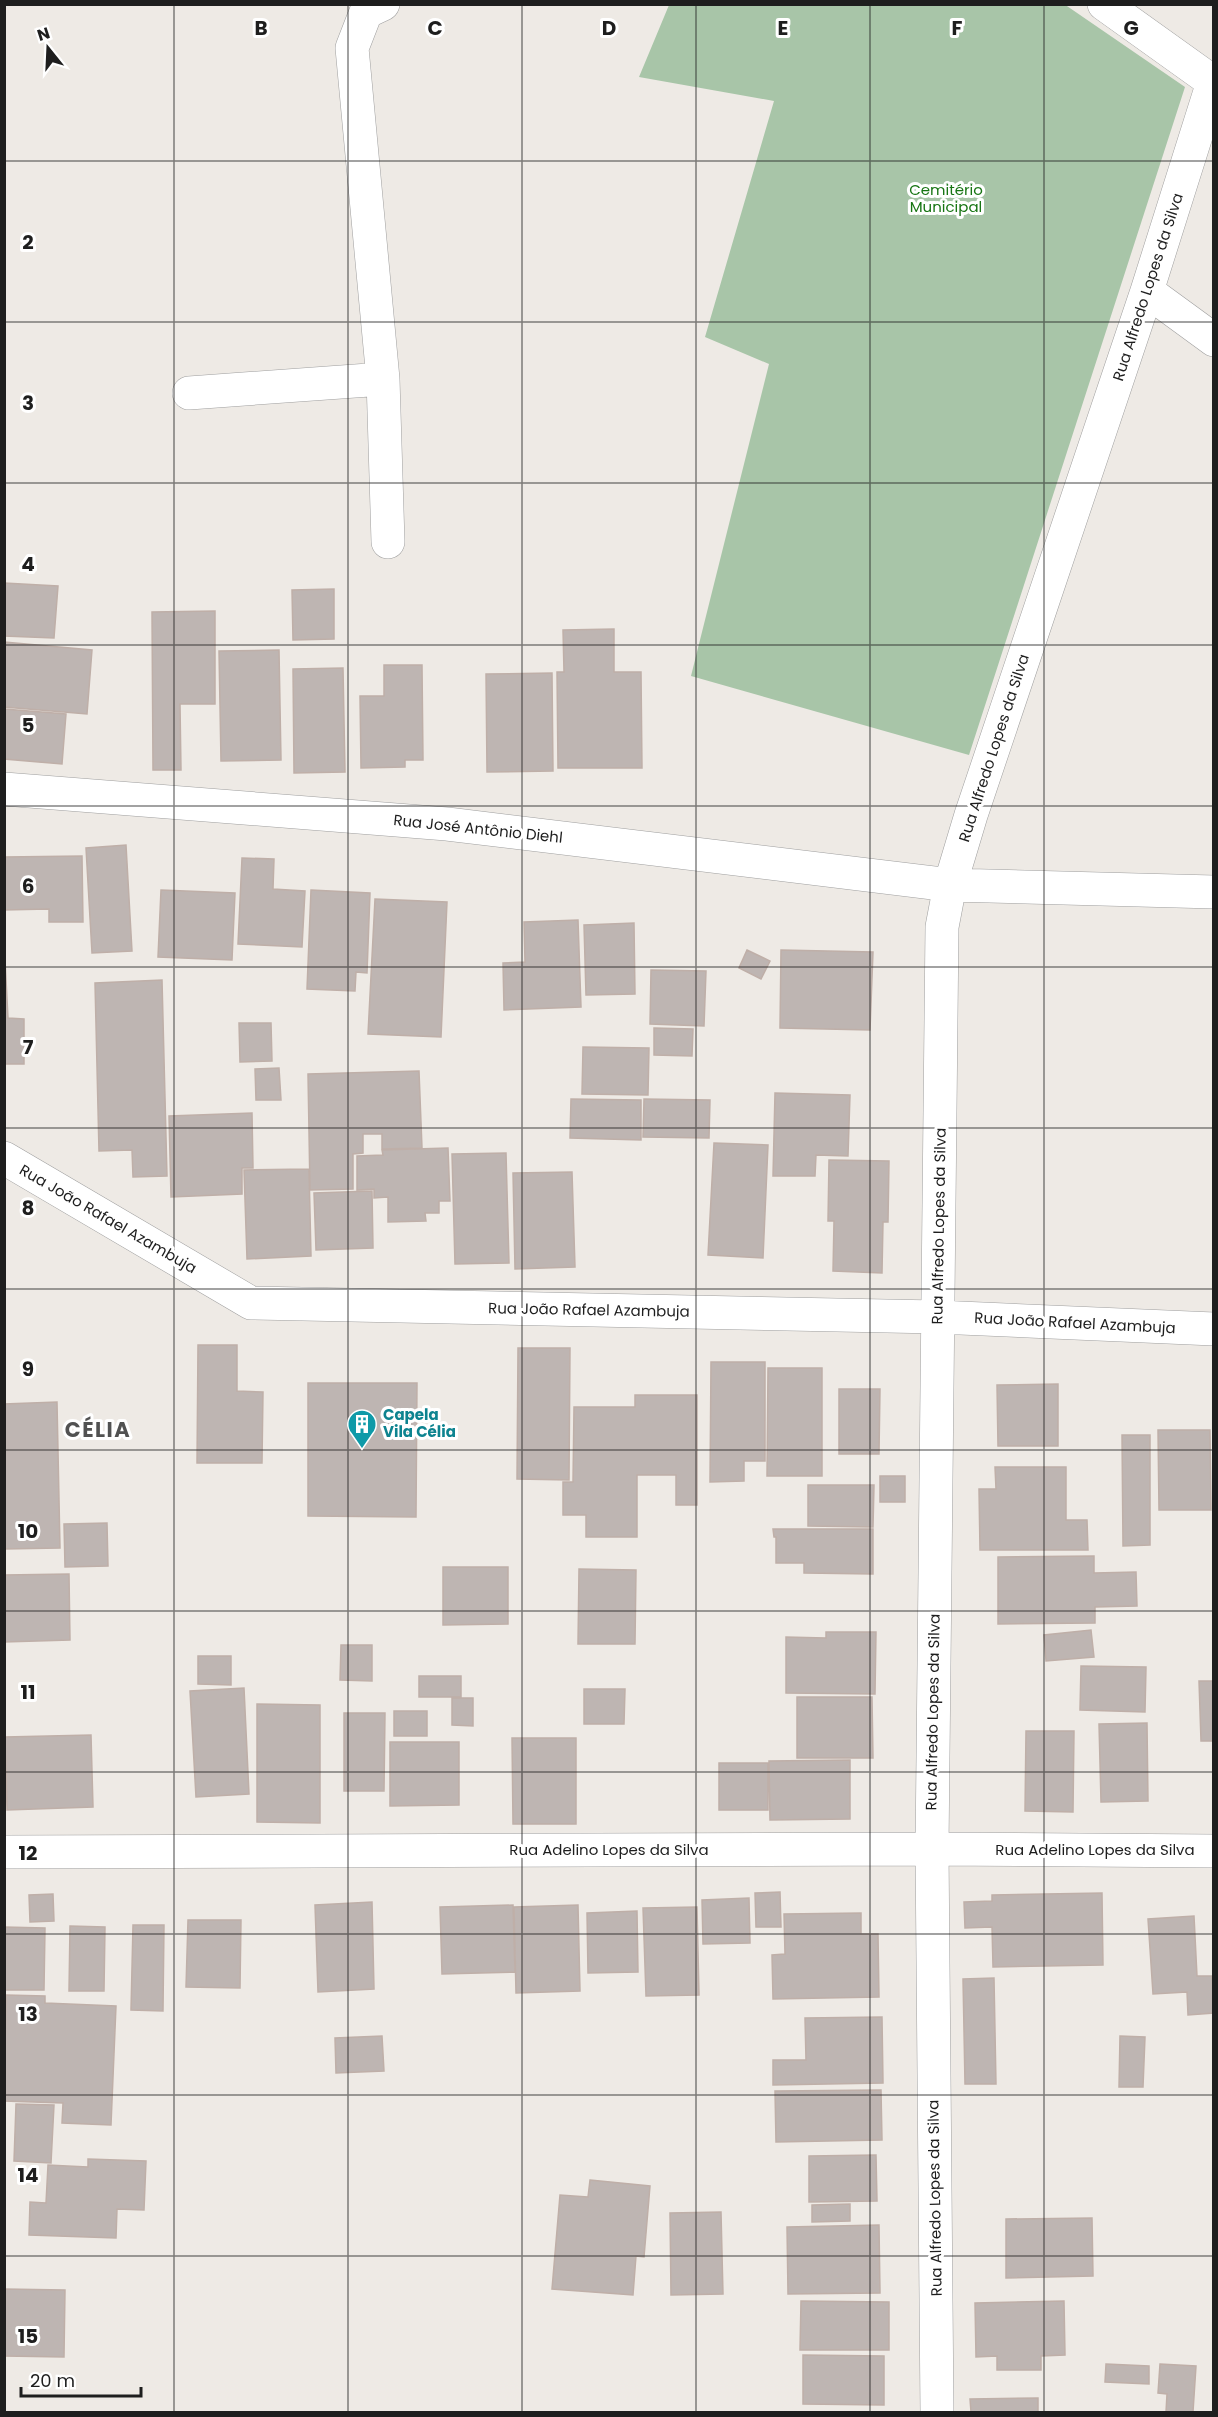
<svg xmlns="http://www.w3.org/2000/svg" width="1218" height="2417" font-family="Poppins,sans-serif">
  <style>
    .cemetery { fill: #a8c5a8 }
    .building { fill: #beb5b2; stroke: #bfafa8; stroke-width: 1.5 }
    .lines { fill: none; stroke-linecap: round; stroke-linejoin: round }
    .minor-casing { stroke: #9f9f9f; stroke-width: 34 }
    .minor { stroke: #fff; stroke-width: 33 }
    .grid { fill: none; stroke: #1e1e1e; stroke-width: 1.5; stroke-opacity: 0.55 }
    .labels { text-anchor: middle; stroke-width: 6; stroke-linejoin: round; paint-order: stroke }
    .park-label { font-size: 15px; fill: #177513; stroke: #fff }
    .street-label { font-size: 15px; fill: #1e1e1e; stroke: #fff }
    .culture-label { font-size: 15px; font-weight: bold; fill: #0d838f; stroke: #fff; text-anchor: start }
    .district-label { font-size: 21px; font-weight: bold; letter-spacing: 1.5px; fill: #515151; stroke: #fff }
    .grid-label { font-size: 20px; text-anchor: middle; font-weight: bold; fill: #1e1e1e; stroke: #fff; stroke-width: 6; stroke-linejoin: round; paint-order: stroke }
  </style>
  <rect width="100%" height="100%" fill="#eeeae5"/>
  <path class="cemetery" d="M1064,4L1185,87L969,755L691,676L769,364L705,337L774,101L639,77L669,5Z"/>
  <path class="building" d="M4,583L58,586L54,638L4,636Z
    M334,589V639L293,640L292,590Z
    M215,611V704H180L181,770H153L152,612Z
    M614,629V672H641L642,768H558L557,672H564L563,630Z
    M4,642L92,650L87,714L4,707Z
    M279,650L281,760L221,761L219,651Z
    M384,665H422L423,760H405V767L361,768L360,696H384Z
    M343,668L345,772L294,773L293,669Z
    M552,673L553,771L487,772L486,674Z
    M4,709L66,714L62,764L4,759Z
    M126,845L132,951L92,953L86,848Z
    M82,856L83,922H49V909L4,910V857Z
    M242,858L274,859L273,889L305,891L302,947L238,944Z
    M161,890L235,893L232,960L158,957Z
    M311,890L370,893L367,973L356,972L355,991L307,989Z
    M375,899L447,902L441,1037L368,1034Z
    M578,920L581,1007L504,1010L503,963L525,962L524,922Z
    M634,923L635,994L586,995L584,925Z
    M4,941L8,1018L24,1019V1064H4Z
    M747,950L770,961L761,979L739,968Z
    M781,950L873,952L870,1030L780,1028Z
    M651,970L706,971L704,1026L650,1024Z
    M162,980L167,1176L133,1177L132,1150L99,1151L95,983Z
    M239,1023H271L272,1061L240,1062Z
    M654,1028L693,1029L692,1056L654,1055Z
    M583,1047L649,1048L648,1095L582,1094Z
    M279,1068L281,1100H256L255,1069Z
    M419,1071L422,1148L382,1149V1134H363V1153L353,1154V1189L310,1190L308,1074Z
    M775,1093L850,1095L848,1156L816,1155L815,1176H773Z
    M571,1099L641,1100V1140L570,1138Z
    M644,1099L710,1100L709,1138L643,1137Z
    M252,1113L253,1168H242V1194L171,1197L169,1116Z
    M714,1143L768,1145L763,1258L708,1255Z
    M448,1148L450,1201H439V1213H425L426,1221L388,1222V1197L374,1198V1189L357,1190V1156L383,1155L382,1150Z
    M506,1153L509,1263L455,1264L452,1154Z
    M829,1160L889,1161L888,1222H883L882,1273L833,1271L834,1221H828Z
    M309,1169L311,1256L247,1259L244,1170Z
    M572,1172L575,1267L515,1269L513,1173Z
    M372,1191L373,1248L316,1250L314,1193Z
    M198,1345H237V1391L263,1392L262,1463H197Z
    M518,1348H570L569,1480L517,1479Z
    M711,1362H765V1461H744V1481L710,1482Z
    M768,1368H822V1476H767Z
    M308,1383H417L416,1517L308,1516Z
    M1058,1384V1446H998L997,1385Z
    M839,1389H880L879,1454H839Z
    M635,1395H697V1505H676V1475H637V1537H586V1515H563V1482H573L574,1407H635Z
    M57,1402L60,1548L4,1549V1404Z
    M1158,1430H1210L1211,1510H1159Z
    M1122,1435H1150V1545L1123,1546Z
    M995,1467H1066V1520H1087L1088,1550H980L979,1489H996Z
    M880,1476H905V1502H880Z
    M808,1485H874L873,1527L808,1526Z
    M107,1523L108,1566L65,1567L64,1524Z
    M773,1529H873V1574L804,1573V1563H776V1537H774Z
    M1094,1556V1573L1136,1572L1137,1606L1095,1607V1623L998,1624V1557Z
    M443,1567H508V1624L443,1625Z
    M579,1569L636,1570L635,1644H578Z
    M69,1574L70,1640L4,1642V1575Z
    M1091,1630L1094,1657L1046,1661L1044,1635Z
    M826,1632H876L875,1694L786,1693V1637L826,1638Z
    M341,1645H372V1681L340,1680Z
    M198,1656H231V1685L198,1684Z
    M1081,1666L1146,1667L1145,1712L1080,1710Z
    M419,1676H461V1697H419Z
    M1199,1681H1214V1741H1201Z
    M244,1688L249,1794L196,1797L190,1691Z
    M584,1689H625L624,1724H584Z
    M797,1697H872L873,1758H797Z
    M452,1698H473V1726L452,1725Z
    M257,1704L320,1705V1823L257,1822Z
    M394,1711H427V1736H394Z
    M344,1713H385L384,1791H344Z
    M1147,1723L1148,1801L1101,1802L1099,1724Z
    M1026,1731H1074L1073,1812L1025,1811Z
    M91,1735L93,1807L7,1810L5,1737Z
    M512,1738H576V1824H513Z
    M390,1742H459V1805L390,1806Z
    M850,1760V1819L770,1820L769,1761Z
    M719,1763H768V1810H719Z
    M780,1892L781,1927H756L755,1893Z
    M1102,1893L1103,1965L993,1967L992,1927L965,1928L964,1902L992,1901V1895Z
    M53,1894L54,1921L30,1922L29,1895Z
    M749,1898L750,1943L703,1944L702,1900Z
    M372,1902L374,1989L318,1992L315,1905Z
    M513,1905L515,1972L442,1974L440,1907Z
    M578,1905L580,1991L516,1993L514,1907Z
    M697,1907L699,1995L646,1996L643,1908Z
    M637,1911L638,1972L588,1973L587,1913Z
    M861,1913V1934H878L879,1997L773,1999L772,1955L785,1954L784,1914Z
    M1194,1916L1197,1976H1212L1214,2013L1188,2015L1187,1992L1153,1994L1148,1919Z
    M188,1920H241L240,1988L186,1987Z
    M133,1925H164L163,2011L131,2010Z
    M70,1926L105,1927L104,1991H69Z
    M4,1927L45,1928L44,1990H4Z
    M994,1978L996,2084H965L963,1979Z
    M6,1995L45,1996V2003L116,2006L111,2125L62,2123L63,2103L4,2101Z
    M882,2017L883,2083L773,2085V2060H806L805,2018Z
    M382,2036L384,2071L336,2073L335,2038Z
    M1120,2036L1145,2037L1143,2087H1119Z
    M881,2090L882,2140L776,2142L775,2091Z
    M16,2104L54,2105L51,2163L14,2161Z
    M876,2155L877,2201L809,2202V2156Z
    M88,2159L146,2161L144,2210L117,2209L116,2238L29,2235L30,2202L46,2203L48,2165L88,2167Z
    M590,2180L650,2186L644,2257L636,2256L633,2295L552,2289L560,2195L588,2197Z
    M850,2204V2221L812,2222V2205Z
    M721,2212L723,2294L671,2295L670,2213Z
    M1092,2218L1093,2276L1006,2278V2219Z
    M879,2225L880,2293L788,2294L787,2227Z
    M4,2289L65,2290L64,2357L4,2356Z
    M801,2301L889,2302V2350H800Z
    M1064,2301L1065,2355L1041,2356V2370H997V2356L976,2357L975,2303Z
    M803,2355L884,2356V2405L803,2404Z
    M1106,2364L1149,2366V2384L1105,2382Z
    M1160,2364L1196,2366L1193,2412H1166L1167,2394L1158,2393Z
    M1038,2398V2412H971L970,2399Z"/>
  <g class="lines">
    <g class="minor-casing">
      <path id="minor" d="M383,4L366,12L352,48L383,379L388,542
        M1147,291L1214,340
        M189,393L383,379
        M4,789L447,824L950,885L1214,892
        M4,1158L251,1303L937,1317L1214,1329
        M4,1852L932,1849L1214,1851
        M937,2412L932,1849L942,927L950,885L971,815L1147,291L1213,82L1104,4"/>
    </g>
    <use href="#minor" class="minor"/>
  </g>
  <path class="grid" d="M174,4V2412M348,4V2412M522,4V2412M696,4V2412M870,4V2412M1044,4V2412M4,161H1214M4,322H1214M4,483H1214M4,645H1214M4,806H1214M4,967H1214M4,1128H1214M4,1289H1214M4,1450H1214M4,1611H1214M4,1772H1214M4,1934H1214M4,2095H1214M4,2256H1214"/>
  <defs>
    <g id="building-pin" transform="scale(1.5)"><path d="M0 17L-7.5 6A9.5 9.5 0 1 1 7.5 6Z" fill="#0f9aa8" stroke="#fff"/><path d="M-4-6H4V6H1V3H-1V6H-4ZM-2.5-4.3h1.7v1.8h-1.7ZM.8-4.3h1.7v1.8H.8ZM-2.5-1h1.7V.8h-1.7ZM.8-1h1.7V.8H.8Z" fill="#fff"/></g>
  </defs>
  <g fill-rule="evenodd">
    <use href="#building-pin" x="362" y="1424"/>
  </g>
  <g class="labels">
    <g class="park-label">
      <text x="946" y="195">Cemitério<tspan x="946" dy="17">Municipal</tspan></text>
    </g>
    <g class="street-label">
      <text transform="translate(1148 287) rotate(-72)" y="5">Rua Alfredo Lopes da Silva</text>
      <text transform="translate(994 748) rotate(-72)" y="5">Rua Alfredo Lopes da Silva</text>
      <text transform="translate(478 829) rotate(6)" y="5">Rua José Antônio Diehl</text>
      <text transform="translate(108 1219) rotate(30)" y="5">Rua João Rafael Azambuja</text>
      <text transform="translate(939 1226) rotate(-89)" y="5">Rua Alfredo Lopes da Silva</text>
      <text transform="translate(589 1310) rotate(1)" y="5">Rua João Rafael Azambuja</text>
      <text transform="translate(1075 1323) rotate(3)" y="5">Rua João Rafael Azambuja</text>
      <text transform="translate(933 1712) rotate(-89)" y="5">Rua Alfredo Lopes da Silva</text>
      <text x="609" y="1855">Rua Adelino Lopes da Silva</text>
      <text x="1095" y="1855">Rua Adelino Lopes da Silva</text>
      <text transform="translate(935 2198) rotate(-91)" y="5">Rua Alfredo Lopes da Silva</text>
    </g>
    <g class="culture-label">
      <text x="383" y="1420">Capela<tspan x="383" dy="17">Vila Célia</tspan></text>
    </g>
    <g class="district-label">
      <text x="98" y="1437">CÉLIA</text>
    </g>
  </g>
  <g class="grid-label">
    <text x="261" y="35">B</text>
    <text x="435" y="35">C</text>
    <text x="609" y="35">D</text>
    <text x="783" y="35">E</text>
    <text x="957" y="35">F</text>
    <text x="1131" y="35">G</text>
    <text x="28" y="249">2</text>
    <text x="28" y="410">3</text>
    <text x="28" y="571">4</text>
    <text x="28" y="732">5</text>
    <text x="28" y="893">6</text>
    <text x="28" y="1054">7</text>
    <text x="28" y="1215">8</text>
    <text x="28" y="1376">9</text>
    <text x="28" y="1538">10</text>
    <text x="28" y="1699">11</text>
    <text x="28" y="1860">12</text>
    <text x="28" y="2021">13</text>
    <text x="28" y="2182">14</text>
    <text x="28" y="2343">15</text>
  </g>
  <rect width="1218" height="2417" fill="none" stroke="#1e1e1e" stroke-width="12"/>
  <g transform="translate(48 48) rotate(342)" stroke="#ffffff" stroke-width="4.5" paint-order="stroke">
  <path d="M0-4.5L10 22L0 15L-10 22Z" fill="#1e1e1e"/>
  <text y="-9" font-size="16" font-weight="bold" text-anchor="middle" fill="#1e1e1e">N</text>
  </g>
  <path d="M21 2387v9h120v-9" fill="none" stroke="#1e1e1e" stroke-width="3"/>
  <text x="30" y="2387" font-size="18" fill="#1e1e1e" stroke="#ffffff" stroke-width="4.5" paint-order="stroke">20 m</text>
</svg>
